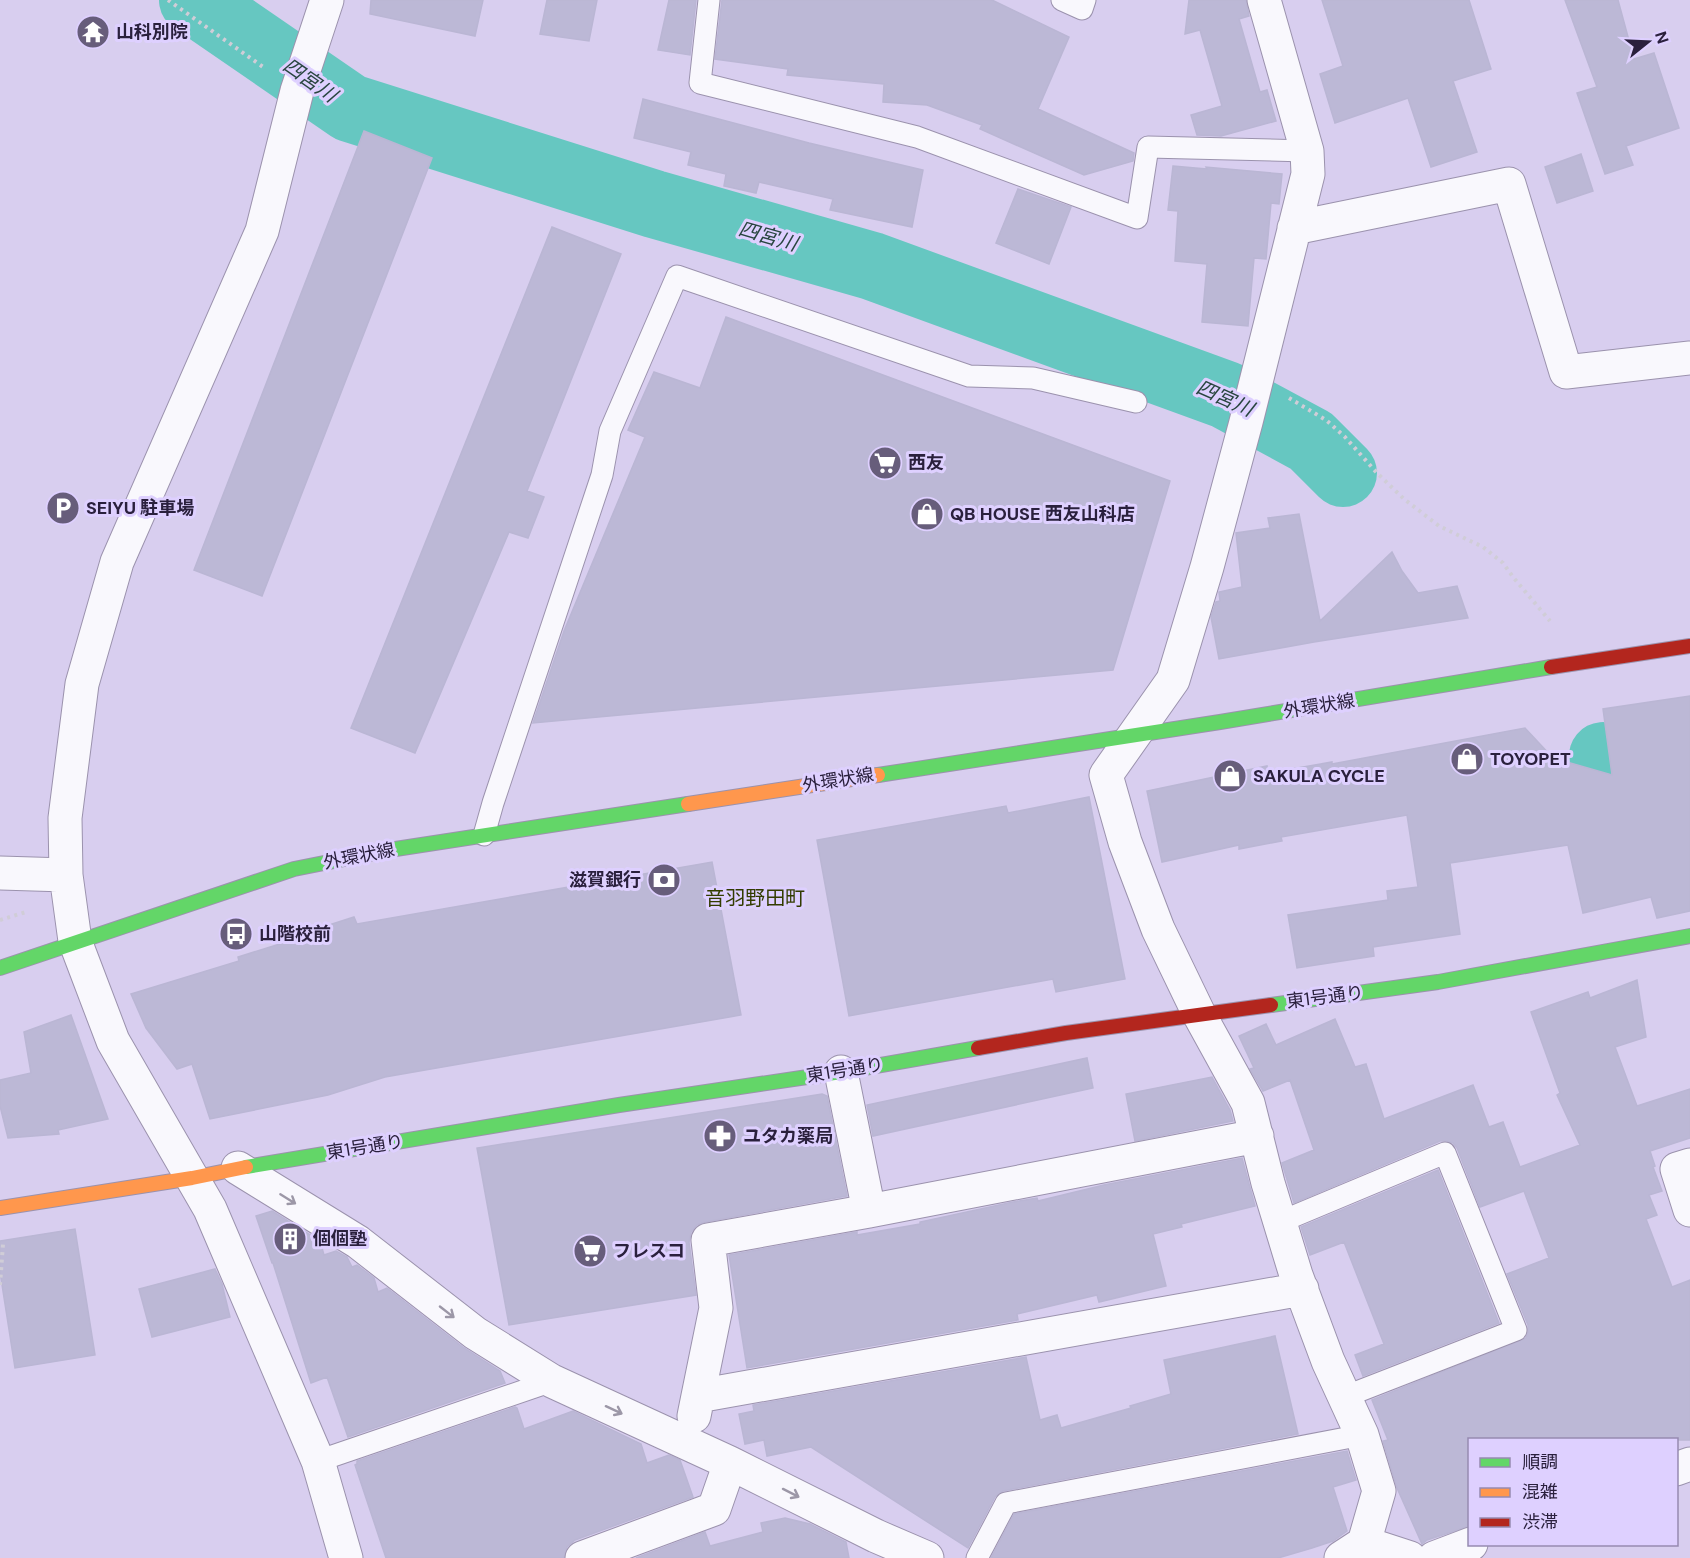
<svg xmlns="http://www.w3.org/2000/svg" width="1690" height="1558" font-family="'DM Sans','Noto Sans JP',sans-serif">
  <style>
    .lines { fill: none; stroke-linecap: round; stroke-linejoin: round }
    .river { stroke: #66c7c1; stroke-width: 68 }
    .building { fill: #bcb8d6; stroke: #bab6d4; stroke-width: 1.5 }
    .lane-casing { stroke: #9b92ad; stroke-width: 23 }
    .street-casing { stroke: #9b92ad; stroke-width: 35 }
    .fast-casing { stroke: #9b92ad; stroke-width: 16 }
    .slow-casing { stroke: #9b92ad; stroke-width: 16 }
    .jam-casing { stroke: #9b92ad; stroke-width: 16 }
    .path { stroke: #d0cdd7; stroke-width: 4; stroke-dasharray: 3 4.5; stroke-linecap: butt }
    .lane { stroke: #f9f8fd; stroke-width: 21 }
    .street { stroke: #f9f8fd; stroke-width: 33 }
    .fast { stroke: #63d668; stroke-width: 14 }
    .slow { stroke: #ff974d; stroke-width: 14 }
    .jam { stroke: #b3261e; stroke-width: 14 }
    .oneway { stroke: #9c97a7 }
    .labels { text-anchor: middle; stroke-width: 6; stroke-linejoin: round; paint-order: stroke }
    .poi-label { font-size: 18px; font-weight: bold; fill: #2a203d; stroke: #ded0ff; text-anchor: start }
    .street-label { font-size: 18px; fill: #2a203d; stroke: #ded0ff }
    .water-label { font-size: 20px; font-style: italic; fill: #294640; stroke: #ded0ff }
    .neighbourhood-label { font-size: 20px; fill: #333c00; stroke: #ded0ff }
  </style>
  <rect width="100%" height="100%" fill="#d8ceef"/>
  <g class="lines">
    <path class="river" d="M193,0L350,108L654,204L872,266L1226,395L1311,441L1343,473
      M1603,756L1670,777L1690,781"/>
  </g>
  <path class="building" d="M371,0H483L475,36L370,14Z
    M547,0H597L589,41L540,34Z
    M669,0H696L690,55L658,50Z
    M722,0H992L1069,37L1038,109L1134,153L1133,161L1084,175L980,129L982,125L927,105L883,102L884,84L787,75L788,69L715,59Z
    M1189,0H1246L1249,16L1239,19L1260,92L1267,90L1276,121L1221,136L1197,135L1191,115L1222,106L1200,30L1185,34Z
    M1322,0H1469L1491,69L1453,81L1477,152L1431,167L1408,98L1335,123L1320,74L1343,66Z
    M1565,0H1618L1634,59L1654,53L1679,128L1626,146L1633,165L1605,174L1577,93L1597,87Z
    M643,99L809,143L923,170L912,227L830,210L833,199L759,182L756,193L724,186L726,174L688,165L691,152L634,138Z
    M364,131L432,158L262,596L194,570Z
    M1581,154L1593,191L1557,203L1545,167Z
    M1173,166L1207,169L1206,167L1282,174L1279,204L1271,203L1266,259L1254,258L1248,326L1202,322L1207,264L1175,261L1178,211L1168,210Z
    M1018,189L1071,207L1049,264L996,243Z
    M552,227L621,254L527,491L544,497L528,538L509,532L415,753L351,728Z
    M726,317L1170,481L1113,670L533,723L564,631L645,437L628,430L654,372L700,388Z
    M1299,514L1320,621L1392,552L1402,571L1418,593L1457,586L1468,618L1314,642L1219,659L1211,617L1216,602L1220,601L1219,592L1242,587L1236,533L1270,528L1268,518Z
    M1690,696V911L1657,918L1651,897L1583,913L1568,845L1450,863L1460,934L1373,947L1374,956L1297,968L1288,915L1388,900L1387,891L1418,887L1407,815L1281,837L1282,841L1239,849V845L1162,862L1147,791L1267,766L1268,773L1332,762V764L1525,728L1553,758L1612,775L1603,709Z
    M1089,797L1125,979L1056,992L1053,979L849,1016L817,840L1006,806L1008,813Z
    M712,862L741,1015L385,1077L328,1095L210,1119L192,1064L177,1069L146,1028L131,994L239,961L238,957L299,938L298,935L354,917L357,924Z
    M1637,980L1646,1037L1615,1047L1637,1106L1690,1089V1138L1650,1151L1655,1166L1653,1167L1662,1191L1649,1195L1657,1215L1646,1219L1672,1287L1690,1280V1440H1470V1526L1427,1540L1422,1544L1397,1488L1383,1441L1388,1440L1372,1400L1526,1338L1528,1332V1325L1507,1274L1549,1258L1524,1191L1480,1207L1457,1148L1453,1143L1447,1141H1440L1294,1203L1282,1163L1314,1150L1290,1080L1263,1091L1250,1069L1254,1068L1239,1036L1266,1024L1276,1045L1335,1019L1355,1067L1366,1064L1384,1119L1473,1085L1489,1127L1503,1122L1520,1167L1580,1145L1557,1095L1560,1093L1531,1012L1588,992L1590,998Z
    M71,1015L108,1119L58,1130L59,1134L8,1138L0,1106V1080L31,1073L24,1032Z
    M1087,1058L1093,1088L873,1136L867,1105Z
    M1212,1077L1230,1110L1233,1121L1135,1141L1126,1094Z
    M822,1094L827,1096L847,1196L705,1222L697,1225L691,1232L689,1242L696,1295L509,1325L477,1148Z
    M1242,1158L1255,1206L1181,1224L1182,1227L1153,1234L1166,1286L1099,1302L1097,1295L1017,1314L1018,1320L747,1368L729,1255L857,1232V1235L920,1224V1222L1013,1202L1037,1198L1038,1201L1104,1185Z
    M1438,1170L1499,1323L1363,1376L1355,1355L1384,1344L1344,1242L1310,1255L1301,1227Z
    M272,1211L320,1241L324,1255L336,1251L347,1257L352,1267L357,1265L374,1278L378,1292L387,1288L464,1348L500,1371L505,1383L348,1437L327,1377L311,1383L273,1263H272L256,1216Z
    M75,1229L95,1355L15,1368L0,1272V1241Z
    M215,1269L222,1284L230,1317L152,1337L139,1289Z
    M1275,1336L1298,1434L1003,1491L995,1497L968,1548L811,1447L767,1456L764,1440L745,1444L739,1414L754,1411L753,1405L1026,1357L1040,1420L1057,1415L1061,1428L1131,1408L1130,1406L1171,1394L1164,1360Z
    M515,1407L517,1408L524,1429L573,1411L641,1444L647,1463L669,1455L680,1460L693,1497L575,1540L567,1547L564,1558H386L355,1465L357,1464V1461Z
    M1347,1451L1356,1480L1333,1487L1347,1531L1333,1541L1312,1548L1278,1558H991L1014,1514Z
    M785,1518L810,1524L846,1542L849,1558H636L705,1532L710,1546L763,1532L761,1523Z"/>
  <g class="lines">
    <g class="lane-casing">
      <path id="lane" d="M709,0L700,83L917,137L1137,218L1148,147L1307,151
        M1062,0L1082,9L1085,0
        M484,835L493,803L602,475L610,431L677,276L969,376L1033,378L1136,402
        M1280,1222L1445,1153L1516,1330L1344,1397
        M318,1461L552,1381
        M977,1558L1006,1503L1362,1435"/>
    </g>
    <g class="street-casing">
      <path id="street" d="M327,0L297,91L262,231L117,562L82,684L65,818L66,875L75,941L113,1041L210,1209L318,1461L346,1558
        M1264,0L1307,151L1308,174L1246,422L1207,567L1173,680L1106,775L1125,842L1158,929L1199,1014L1248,1103L1268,1183L1296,1275L1328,1361L1362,1435L1379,1491L1364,1543L1341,1558
        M1294,228L1509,184L1566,372L1690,358
        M0,873L66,875
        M841,1072L869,1211
        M1690,1165L1677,1169L1690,1210
        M238,1168L358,1242L475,1333L552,1381L730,1463L876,1536L927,1558
        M698,1396L716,1308L708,1240L869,1211L1257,1136
        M694,1416L698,1396L1302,1289
        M1676,1469L1690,1464
        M1364,1543L1410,1558
        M582,1558L714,1509L730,1463
        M1434,1558L1471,1544"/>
    </g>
    <g class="fast-casing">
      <path id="fast" d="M878,775L1220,722L1551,667
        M0,968L294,869L389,850L688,804
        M1271,1005L1438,982L1690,936
        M246,1167L619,1105L841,1072L978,1048"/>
    </g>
    <g class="slow-casing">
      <path id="slow" d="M688,804L878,775
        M0,1208L192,1178L246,1167"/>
    </g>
    <g class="jam-casing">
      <path id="jam" d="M1551,667L1690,646
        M978,1048L1066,1033L1271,1005"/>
    </g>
    <path class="path" d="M168,0L266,69
      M1289,398L1326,420L1345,437L1377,473L1404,499L1439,526L1483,547L1503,563L1513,577L1550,621
      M0,920L26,912
      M0,1285L3,1244"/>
    <use href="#lane" class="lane"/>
    <use href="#street" class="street"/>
    <use href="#fast" class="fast"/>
    <use href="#slow" class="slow"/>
    <use href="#jam" class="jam"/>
  </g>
  <defs><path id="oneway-shaft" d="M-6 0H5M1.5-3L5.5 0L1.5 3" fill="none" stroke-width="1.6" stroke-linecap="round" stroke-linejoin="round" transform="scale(1.5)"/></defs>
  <g class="oneway">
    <use href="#oneway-shaft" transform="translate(288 1199) rotate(32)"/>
    <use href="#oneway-shaft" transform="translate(447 1312) rotate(38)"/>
    <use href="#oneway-shaft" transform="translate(614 1410) rotate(25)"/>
    <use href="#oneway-shaft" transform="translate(791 1493) rotate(27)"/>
  </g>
  <defs>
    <g id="temple-disc" transform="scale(1.725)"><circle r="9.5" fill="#675d7b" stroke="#ded0ff"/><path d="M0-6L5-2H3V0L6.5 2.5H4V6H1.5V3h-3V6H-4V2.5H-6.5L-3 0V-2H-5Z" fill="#fff"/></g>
    <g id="supermarket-disc" transform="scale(1.725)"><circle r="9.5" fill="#675d7b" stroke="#ded0ff"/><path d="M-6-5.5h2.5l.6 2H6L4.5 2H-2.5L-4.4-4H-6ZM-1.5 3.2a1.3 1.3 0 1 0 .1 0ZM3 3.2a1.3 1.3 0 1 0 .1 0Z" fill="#fff"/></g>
    <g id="parking-disc" transform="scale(1.725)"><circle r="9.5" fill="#675d7b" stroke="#ded0ff"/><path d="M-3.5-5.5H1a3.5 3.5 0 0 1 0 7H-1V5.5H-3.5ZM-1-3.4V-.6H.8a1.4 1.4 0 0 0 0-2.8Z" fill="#fff"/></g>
    <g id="shop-disc" transform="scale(1.725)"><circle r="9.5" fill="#675d7b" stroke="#ded0ff"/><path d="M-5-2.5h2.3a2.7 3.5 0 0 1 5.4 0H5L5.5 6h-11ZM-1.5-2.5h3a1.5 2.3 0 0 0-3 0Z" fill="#fff"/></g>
    <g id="bank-disc" transform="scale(1.725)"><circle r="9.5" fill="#675d7b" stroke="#ded0ff"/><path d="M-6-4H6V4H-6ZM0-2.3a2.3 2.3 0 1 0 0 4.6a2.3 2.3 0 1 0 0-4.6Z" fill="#fff"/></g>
    <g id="bus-disc" transform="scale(1.725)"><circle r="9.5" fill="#675d7b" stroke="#ded0ff"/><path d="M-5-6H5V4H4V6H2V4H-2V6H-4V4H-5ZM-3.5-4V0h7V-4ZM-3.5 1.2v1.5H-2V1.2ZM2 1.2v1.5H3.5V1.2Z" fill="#fff"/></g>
    <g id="pharmacy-disc" transform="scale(1.725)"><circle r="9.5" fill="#675d7b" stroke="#ded0ff"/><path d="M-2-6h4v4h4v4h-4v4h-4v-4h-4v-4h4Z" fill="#fff"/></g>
    <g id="building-disc" transform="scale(1.725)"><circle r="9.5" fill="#675d7b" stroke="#ded0ff"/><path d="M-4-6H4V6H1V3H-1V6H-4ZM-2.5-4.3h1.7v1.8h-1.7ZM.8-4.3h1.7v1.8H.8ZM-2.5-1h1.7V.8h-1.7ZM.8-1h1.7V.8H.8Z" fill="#fff"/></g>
  </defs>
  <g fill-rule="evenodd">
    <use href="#temple-disc" x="93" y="32"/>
    <use href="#supermarket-disc" x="885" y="463"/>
    <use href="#parking-disc" x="63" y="508"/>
    <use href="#shop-disc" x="927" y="514"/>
    <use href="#shop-disc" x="1467" y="759"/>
    <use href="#shop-disc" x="1230" y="776"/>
    <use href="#bank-disc" x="664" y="880"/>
    <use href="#bus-disc" x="236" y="934"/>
    <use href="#pharmacy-disc" x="720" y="1136"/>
    <use href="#building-disc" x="290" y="1239"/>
    <use href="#supermarket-disc" x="590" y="1251"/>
  </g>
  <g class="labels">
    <g class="poi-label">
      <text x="116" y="38">山科別院</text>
      <text x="908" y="469">西友</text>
      <text x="86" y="514">SEIYU 駐車場</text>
      <text x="950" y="520">QB HOUSE 西友山科店</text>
      <text x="1490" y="765">TOYOPET</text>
      <text x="1253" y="782">SAKULA CYCLE</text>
      <text x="641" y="886" text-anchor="end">滋賀銀行</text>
      <text x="259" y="940">山階校前</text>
      <text x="743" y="1142">ユタカ薬局</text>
      <text x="313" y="1245">個個塾</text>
      <text x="613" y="1257">フレスコ</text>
    </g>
    <g class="street-label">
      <text transform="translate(1319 706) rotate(-9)" y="6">外環状線</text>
      <text transform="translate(838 780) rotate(-9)" y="6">外環状線</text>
      <text transform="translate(359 856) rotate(-11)" y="6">外環状線</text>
      <text transform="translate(1325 997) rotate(-7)" y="6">東1号通り</text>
      <text transform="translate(845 1070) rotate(-9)" y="6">東1号通り</text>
      <text transform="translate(365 1147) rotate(-9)" y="6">東1号通り</text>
    </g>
    <g class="water-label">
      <text transform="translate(310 80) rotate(35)" y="7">四宮川</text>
      <text transform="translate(768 236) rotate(16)" y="7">四宮川</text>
      <text transform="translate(1225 398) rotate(24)" y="7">四宮川</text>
    </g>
    <g class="neighbourhood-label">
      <text x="755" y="905">音羽野田町</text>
    </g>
  </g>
  <rect x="1468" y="1438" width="210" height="108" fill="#ded0ff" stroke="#968ab1" stroke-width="1.5"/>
  <rect x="1480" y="1458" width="30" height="9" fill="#63d668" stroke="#968ab1" stroke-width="1.5"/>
  <text x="1522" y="1468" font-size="18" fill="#2a203d">順調</text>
  <rect x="1480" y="1488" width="30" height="9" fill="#ff974d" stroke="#968ab1" stroke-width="1.5"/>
  <text x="1522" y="1498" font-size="18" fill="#2a203d">混雑</text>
  <rect x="1480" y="1518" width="30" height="9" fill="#b3261e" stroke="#968ab1" stroke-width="1.5"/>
  <text x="1522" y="1528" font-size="18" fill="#2a203d">渋滞</text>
  <g transform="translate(1648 42) rotate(72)" stroke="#ded0ff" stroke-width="4.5" paint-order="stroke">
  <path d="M0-4.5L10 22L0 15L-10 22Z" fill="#2a203d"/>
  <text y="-9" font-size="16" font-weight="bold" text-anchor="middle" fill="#2a203d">N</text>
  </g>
</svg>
